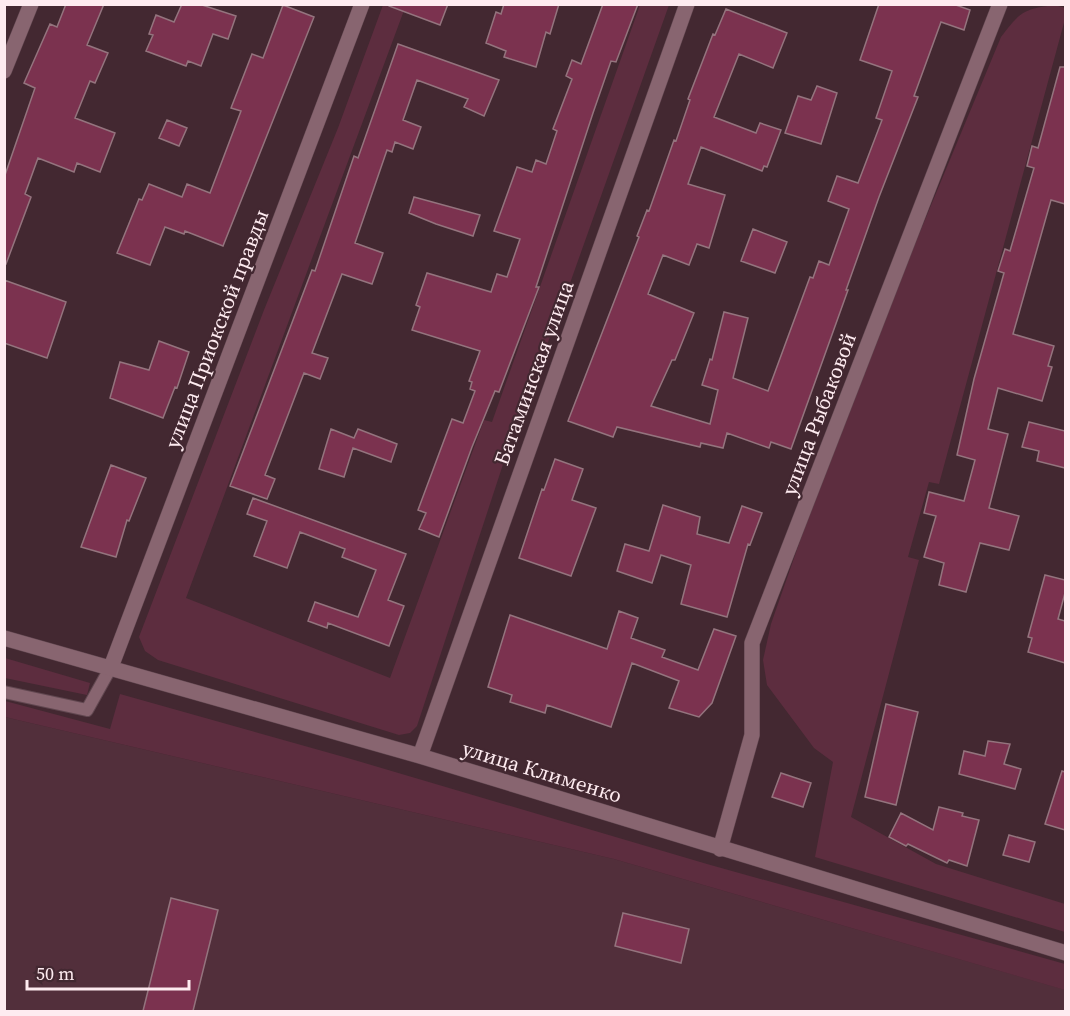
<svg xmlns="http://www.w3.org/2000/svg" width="1070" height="1016" font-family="'Source Serif 4',serif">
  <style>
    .built { fill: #522f3b }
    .green { fill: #5d2d3f }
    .building { fill: #7b324f; stroke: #94747e; stroke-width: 1.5 }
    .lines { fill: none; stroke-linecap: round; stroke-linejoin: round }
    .lane-casing { stroke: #614750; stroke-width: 14 }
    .street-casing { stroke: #614750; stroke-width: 16 }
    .lane { stroke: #886570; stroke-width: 12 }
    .street { stroke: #886570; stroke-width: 15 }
    .labels { text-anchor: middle; stroke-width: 4.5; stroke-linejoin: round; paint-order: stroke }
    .street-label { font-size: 21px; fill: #feebf0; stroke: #432831 }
  </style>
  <rect width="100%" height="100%" fill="#432831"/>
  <path class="built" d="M5,717L614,859L1066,990L1065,1012H5Z"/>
  <path class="green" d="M383,5H406L186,598L390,678L484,420L492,422L640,5H669L564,300L512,437L417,726L410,733L399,735L158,660L145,651L139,637L264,310L338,128Z
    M1055,5L1065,8V19L939,484L929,482L908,557L919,560L851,817L936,864L1065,904V932L815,857L833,762L814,748L767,685L763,660L771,624L845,412L1001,37C1020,12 1023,9 1055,5Z
    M5,658L90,683L87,695L5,678Z
    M120,694L351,759L707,864L1065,964V990L614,859L5,717V701L110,729Z"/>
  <path class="building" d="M66,4H104L87,45L108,53L95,83L90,81L75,118L115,133L100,172L77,163L74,172L38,158L25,194L31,197L6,264L4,263V178L35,88L24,83L50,24L57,27Z
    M182,4H199L236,16L228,39L213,34L201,66L188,61L186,66L146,51L153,35L149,34L156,15L174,22Z
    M389,4H448L440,25L389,6Z
    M504,4H559L550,34L546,32L536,67L504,57L506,51L486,43L496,12L501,14Z
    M603,4H638L616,62L611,61L593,113L536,287H539L499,392L495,391L472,447L439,537L419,529L426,513L418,510L452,419L463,423L475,391L470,389L472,382L469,381L480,351L412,330L420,307L416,305L427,273L491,292L497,274L507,277L520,239L494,231L517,167L532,172L536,160L546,164L557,131L553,129L572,79L566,76L572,60L581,64Z
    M879,4H953L970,10L964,30L941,22L914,96L918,97L879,197L846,290H848L791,449L771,442L769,448L727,433L723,448L701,443L700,447L617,427L613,437L568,421L639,237L637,236L647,210L649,211L674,140L676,141L690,100L688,99L713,34L715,35L726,9L787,33L773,68L739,54L714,117L756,133L760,123L781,130L767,167L764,166L762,171L701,147L688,184L725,195L709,248L697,244L689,265L663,255L648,294L694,313L675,360H672L651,406L710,424L718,390L702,385L710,359L712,360L724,312L748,318L733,378L768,391L810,277L813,278L819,261L829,265L849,209L828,201L837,176L858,183L882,120L876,118L892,71L860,60Z
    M283,5L314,17L223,246L185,231L184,234L165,227L150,265L117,253L139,199L142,200L149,184L182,197L187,184L210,193L241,111L231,108L252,54L263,58Z
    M398,44L499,80L484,116L464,107L468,99L417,80L403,120L421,127L413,149L395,142L392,152L387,150L355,243L383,253L372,284L342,274L312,353L328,358L320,379L304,373L265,475L275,479L267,499L230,486L312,270L315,271L354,156L358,158Z
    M1060,67H1065V204L1051,200L1013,334L1054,346L1048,366L1052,367L1042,401L998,388L988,429L1008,434L989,508L1019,516L1009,550L980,543L966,592L939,585L944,563L924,557L936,516L924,513L929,492L964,501L975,460L957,455L974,379L1004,273L998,271L1005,249L1010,251L1034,168L1027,166L1032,146L1038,148Z
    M817,86L837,93L821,144L785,133L798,96L811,100Z
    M167,120L187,128L179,146L159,138Z
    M414,197L480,215L473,236L436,224L409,213Z
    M753,229L787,242L775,273L741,261Z
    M4,280L66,302L47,358L4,343Z
    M159,341L189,352L177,388L175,387L163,418L110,398L120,362L149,370Z
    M1029,422L1065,431V468L1037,461L1039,451L1022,447Z
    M331,429L354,438L358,429L397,444L391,462L353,448L344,477L319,469Z
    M555,459L583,469L572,500L596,508L571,576L519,558L542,489L544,490Z
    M111,465L146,478L129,521L127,520L116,557L81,547Z
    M253,498L406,554L388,600L404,606L389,646L328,623L327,628L308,621L315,602L358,617L376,570L342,557L345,549L300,532L287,568L254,556L267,521L247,514Z
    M663,505L700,517L697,534L729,543L742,506L762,513L750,545L748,544L727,617L681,604L691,565L661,555L652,583L617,571L625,544L649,551Z
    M1045,575L1065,580V593L1058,619L1065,621V663L1028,652L1032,638L1028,637Z
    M619,611L638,618L631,638L665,650L662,657L698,670L714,629L736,636L712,703L699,717L669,708L679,681L632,663L611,727L547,705L545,713L510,702L512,695L488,687L510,615L607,649Z
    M886,704L918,712L896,805L865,797Z
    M988,741L1010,744L1004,764L1021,769L1015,789L959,774L964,751L985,756Z
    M1062,771L1065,772V830L1045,824Z
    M781,773L811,783L803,807L772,797Z
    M939,807L963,813L962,816L979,820L967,866L949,860L947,863L908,844L906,846L889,837L901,813L933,830Z
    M1009,835L1035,842L1029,862L1003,855Z
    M171,898L218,910L193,1011H143Z
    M623,913L689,929L681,963L615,946Z"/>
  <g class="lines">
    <g class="lane-casing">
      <path id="lane" d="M4,692L87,710L111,667"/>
    </g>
    <g class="street-casing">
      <path id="street" d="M4,71L31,4
        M4,638L420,756L1066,953
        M111,667L362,4
        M420,756L687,4
        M720,849L752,735V643L1000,4"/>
    </g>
    <use href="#lane" class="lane"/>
    <use href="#street" class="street"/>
  </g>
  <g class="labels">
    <g class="street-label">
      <text transform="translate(217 329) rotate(-69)" y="7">улица Приокской правды</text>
      <text transform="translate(534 373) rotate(-70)" y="7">Батаминская улица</text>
      <text transform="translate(819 414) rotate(-69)" y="7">улица Рыбаковой</text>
      <text transform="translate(542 772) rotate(17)" y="7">улица Клименко</text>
    </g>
  </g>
  <rect width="1070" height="1016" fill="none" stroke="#feebf0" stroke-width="12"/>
  <path d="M27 980v9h162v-9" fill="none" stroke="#feebf0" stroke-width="3"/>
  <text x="36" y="980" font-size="18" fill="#feebf0" stroke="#432831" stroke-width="4.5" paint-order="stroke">50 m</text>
</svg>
